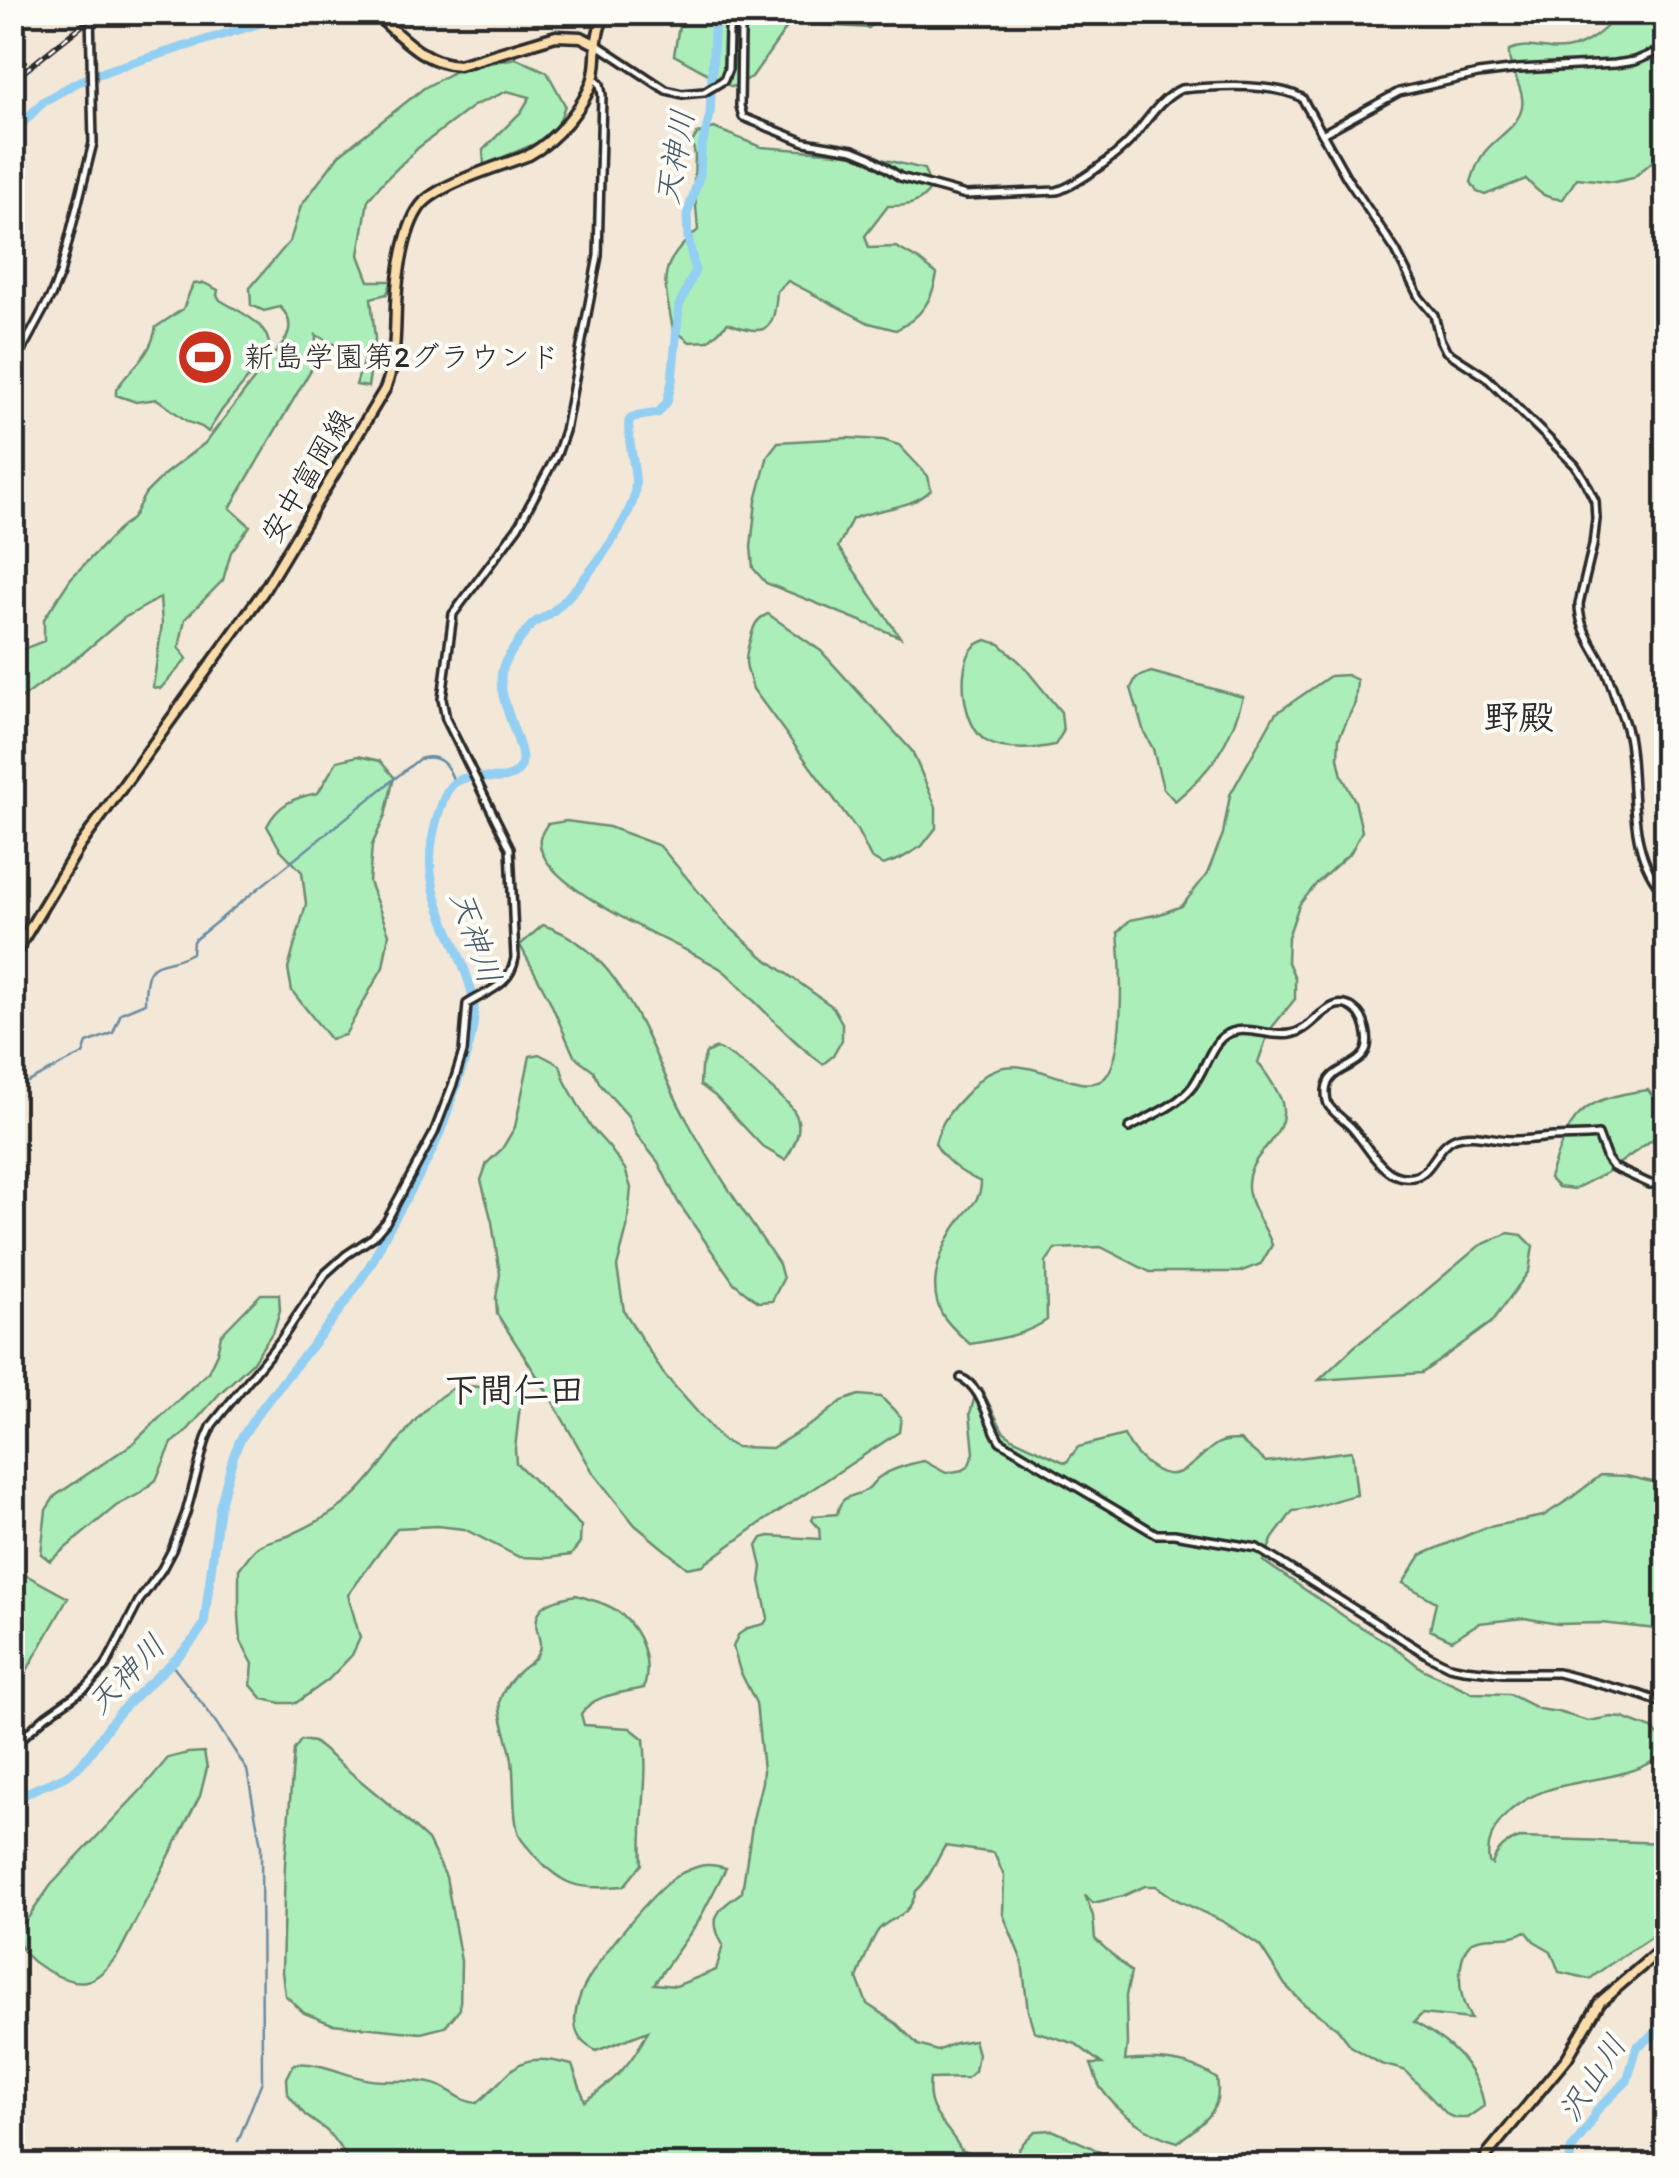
<svg xmlns="http://www.w3.org/2000/svg" width="1679" height="2178" font-family="Itim,'Klee One',sans-serif">
  <style>
    .green { fill: #abeeb9; stroke: #6b8c72; stroke-width: 2.5 }
    .lines { fill: none; stroke-linecap: round; stroke-linejoin: round }
    .stream { stroke: #698da3; stroke-width: 2.5 }
    .river { stroke: #92cff3; stroke-width: 9 }
    .minor-casing { stroke: #2b2b2b; stroke-width: 12 }
    .major-casing { stroke: #2b2b2b; stroke-width: 15 }
    .minor { stroke: #fdfcf7; stroke-width: 5 }
    .major { stroke: #faddab; stroke-width: 8 }
    .rail-casing { stroke: #2b2b2b; stroke-width: 6 }
    .rail { stroke: #fdfcf7; stroke-width: 2.5; stroke-dasharray: 8; stroke-linecap: butt }
    .labels { text-anchor: middle; stroke-width: 8; stroke-linejoin: round; paint-order: stroke }
    .poi-label { font-size: 30px; fill: #2b2b2b; stroke: #fdfcf7; text-anchor: start }
    .street-label { font-size: 30px; fill: #2b2b2b; stroke: #fdfcf7 }
    .water-label { font-size: 32px; font-style: italic; fill: #4a5c67; stroke: #fdfcf7 }
    .quarter-label { font-size: 35px; font-weight: bold; fill: #2b2b2b; stroke: #fdfcf7 }
  </style>
  <rect width="100%" height="100%" fill="#f3e7d7"/>
  <filter id="ink" filterUnits="userSpaceOnUse"><feTurbulence type="fractalNoise" baseFrequency=".01" numOctaves="2"/><feDisplacementMap in="SourceGraphic" scale="20" xChannelSelector="R" yChannelSelector="G"/><feConvolveMatrix kernelMatrix="1 2 1 2 8 2 1 2 1" color-interpolation-filters="sRGB"/></filter>
  <g filter="url(#ink)">
    <path class="green" d="M684,13H875L876,20L869,28L790,23L752,77L732,87L674,55L680,20Z
      M1620,13H1666V150L1633,178L1615,182L1577,178L1563,199C1544,199 1538,192 1526,179L1485,195L1477,192L1471,182C1474,172 1478,161 1484,153C1494,139 1516,128 1521,111C1528,91 1507,70 1509,50C1524,44 1534,47 1549,49C1580,53 1601,34 1620,13Z
      M516,58L547,72L565,105L556,132L544,140L484,165L483,150L521,112L530,97L507,91L473,106L418,148L384,181L368,200L359,255L369,281H392L387,294L371,298L375,339L368,387L356,385L364,359L316,335L315,363L230,508L250,526L231,552L223,580L185,619L179,648L187,659L160,689L153,687L162,624L160,598L124,618L83,653L13,705V653L44,641V619L71,578L123,525L132,519L145,494L166,473L205,443L272,356C287,342 298,324 280,307L264,311L251,305L250,288L290,241L301,206L339,155L424,88L461,68Z
      M714,128L761,147L865,155L924,169L931,188C920,205 907,206 888,206L865,236L869,248L896,247L919,260L937,274C932,302 920,318 896,330L869,323L788,281L777,291C774,332 767,337 728,323L708,341L690,342L673,329C663,277 656,268 698,230L694,182L695,155L692,142L697,134Z
      M204,283L218,290L217,295L220,300C241,313 273,324 269,353L222,410L208,432L202,427L188,422L157,399L136,402L116,395V390C130,367 150,359 156,327L183,309L193,284Z
      M847,438L883,440L899,445L928,476L931,490C912,509 877,508 852,519L838,547L900,637L766,583L753,568L751,547L756,501L768,455L778,442Z
      M768,614L821,651L912,751L936,807V828L922,846L900,859L883,865L871,858L857,830L753,689C746,666 743,663 750,640C754,627 754,620 768,614Z
      M986,640L1000,644L1021,663L1061,712L1063,732L1055,745C1037,749 1003,752 986,741C963,727 956,668 973,648C976,644 981,642 986,640Z
      M1151,672L1243,697C1230,743 1212,770 1175,801L1163,788L1153,749L1144,732L1131,688L1136,678Z
      M1347,675L1357,680L1355,703L1339,738L1338,758L1342,776L1355,801L1362,831L1351,852L1317,883L1299,905L1288,937L1287,960L1295,978V999L1269,1031L1258,1062C1266,1074 1278,1089 1282,1103C1291,1138 1246,1152 1248,1187C1249,1208 1266,1226 1272,1245L1261,1264L1239,1272H1150L1101,1247L1055,1249L1046,1262L1047,1320C1024,1336 997,1339 970,1344C960,1335 949,1326 942,1314C925,1283 943,1242 963,1216C973,1204 981,1198 981,1182C963,1174 944,1161 935,1143C941,1121 952,1108 968,1092C973,1087 978,1080 984,1076C1023,1046 1074,1097 1102,1080C1127,1064 1121,961 1118,932L1130,920L1160,914L1182,906L1207,874L1223,834L1230,795L1275,714L1330,676Z
      M358,756L380,761L394,777L385,816L372,845L369,882L389,934L383,967L345,1035L330,1039L292,991L288,969L306,904L302,872L280,849L267,826C278,804 295,797 318,793L337,761Z
      M566,821L609,827L660,846L724,922L762,956L833,1007L842,1023V1040L833,1056L823,1064C795,1044 773,1019 749,996C740,987 731,976 721,969C686,946 532,887 540,838C541,833 545,829 547,824Z
      M543,925C628,952 649,1054 688,1122C715,1171 748,1218 779,1264L783,1279L772,1301L758,1302L734,1283L678,1202L658,1162L636,1134L628,1116L600,1084L593,1070L574,1056L550,1001L520,945Z
      M717,1048C735,1057 748,1068 763,1081C794,1108 813,1119 785,1160L763,1147L715,1096L700,1085L701,1068L706,1053Z
      M539,1054L560,1065L565,1081L590,1126L609,1147L625,1169L631,1188L627,1228L617,1267L624,1311L663,1373L722,1440L736,1447L772,1448L818,1420L842,1401L859,1395L881,1397L901,1417L899,1432L758,1525L703,1565L687,1568L635,1525L594,1474L546,1390L497,1314L496,1298L500,1274L492,1222L481,1180L487,1163L502,1149L515,1127L530,1056Z
      M1648,1090L1665,1114L1663,1127L1657,1136L1606,1173L1574,1189L1558,1187L1549,1178C1570,1114 1579,1099 1648,1090Z
      M1508,1233L1522,1235L1533,1246L1529,1271L1492,1322L1422,1373L1319,1380L1355,1346L1403,1310L1479,1246Z
      M261,1294H279L280,1310L274,1330L252,1363L220,1393L184,1434L172,1443L156,1480L139,1494L116,1506L50,1561L41,1554L46,1510L55,1496L132,1444L208,1372L217,1353L221,1335Z
      M459,1385L509,1390L521,1396L515,1449L516,1463L581,1526L580,1543L571,1555L547,1558L519,1557L464,1529L437,1526L397,1528L348,1595L360,1638L352,1655L328,1680L296,1703H281L263,1699L251,1685L253,1664L241,1641L239,1616V1569C245,1562 251,1551 259,1546C266,1541 279,1539 288,1536C308,1527 331,1515 348,1501C389,1466 409,1410 459,1385Z
      M981,1388L1003,1431L1014,1439L1066,1463L1078,1447L1124,1435C1132,1451 1141,1461 1156,1470C1182,1485 1197,1456 1217,1444C1224,1440 1232,1440 1240,1440L1266,1462L1352,1451L1357,1495C1335,1499 1316,1509 1293,1511L1273,1538L1263,1561L1351,1621L1393,1646L1422,1669L1473,1693L1509,1694L1539,1709L1558,1712L1588,1721L1611,1717L1623,1718L1652,1729L1664,1740L1662,1756C1614,1790 1543,1771 1502,1819C1491,1832 1486,1845 1489,1862L1492,1865C1496,1850 1505,1842 1520,1838L1666,1843V1926C1642,1946 1614,1959 1590,1979L1559,1972L1551,1951L1534,1941L1526,1931C1510,1941 1495,1934 1478,1939C1459,1944 1458,1979 1462,1996C1463,2004 1468,2012 1471,2019L1422,2014L1414,2022C1442,2038 1463,2053 1477,2083C1481,2091 1483,2097 1484,2106L1467,2118H1455L1448,2115L1404,2070L1381,2064L1351,2046L1337,2028L1304,2004L1285,1985L1260,1946L1224,1922L1175,1899L1156,1886H1145L1123,1896L1093,1903L1085,1895L1093,1916L1095,1939L1131,1972L1126,1996L1127,2045L1125,2061C1155,2058 1191,2059 1217,2079C1223,2113 1201,2124 1178,2142C1147,2134 1118,2113 1100,2087C1096,2080 1094,2071 1091,2064H1102L1076,2044L1034,2031L1028,2011L1022,1961L1003,1914L1004,1876L994,1853L945,1846C936,1861 929,1880 916,1891C909,1922 888,1915 877,1932C869,1946 863,1963 857,1978L867,2004L897,2024L918,2045L937,2051L955,2043L974,2040L978,2054L975,2071L967,2078L930,2079C925,2114 947,2123 961,2150L997,2165H345V2154L327,2131L305,2115L288,2094L287,2078L294,2064C322,2061 344,2076 371,2080C391,2083 415,2078 434,2084C450,2088 460,2102 477,2103C517,2071 511,2049 572,2065L585,2101C614,2081 632,2064 648,2031L596,2051C586,2045 579,2041 576,2029C573,2016 577,2003 582,1991C595,1963 654,1887 682,1873C699,1865 707,1862 726,1868L698,1922L654,1984L676,1986L716,1970L723,1945C706,1915 720,1909 742,1892L753,1819L762,1782L763,1770L756,1703L740,1671L733,1647L738,1635L748,1628L764,1624L768,1618L760,1581L762,1567L757,1546L762,1538L769,1536L820,1539L819,1528L812,1520L814,1516L837,1514C842,1492 852,1499 866,1490C871,1487 874,1481 878,1478C891,1469 909,1464 924,1461L946,1473L963,1470L968,1467L974,1453L970,1413L976,1393Z
      M1601,1475L1626,1476L1666,1485V1630L1601,1623L1558,1624L1524,1618L1479,1623L1452,1640L1430,1630L1436,1602L1403,1583L1421,1555L1484,1528L1543,1516L1571,1498Z
      M13,1568L68,1598L13,1695Z
      M576,1595C591,1600 610,1604 621,1614C642,1633 652,1661 644,1688C623,1693 593,1694 581,1714L584,1725L630,1728L644,1739C649,1781 639,1822 642,1864L624,1886C579,1889 566,1889 534,1855C530,1849 523,1843 520,1837C512,1820 515,1780 512,1760C510,1744 497,1712 500,1700C503,1689 513,1676 522,1669C528,1664 535,1661 538,1653C542,1646 539,1638 537,1630C532,1604 555,1599 576,1595Z
      M301,1740L314,1742L391,1806L428,1840L446,1877L461,1961L460,2009L445,2027L421,2033L332,2024L304,2013L285,1995L282,1972L285,1863L294,1750Z
      M204,1752L207,1768L200,1796L118,1955C109,1965 100,1978 86,1981C68,1985 31,1965 22,1949C19,1944 19,1938 18,1932L51,1885L142,1789L168,1758L188,1753Z
      M1052,2130L1091,2147L1117,2162L1118,2165H1008L1024,2142L1035,2131Z"/>
    <g class="lines">
      <path class="stream" d="M28,1082L83,1054L87,1043L113,1033L121,1013L145,1003C145,952 159,971 192,953L193,941L419,759C439,753 448,764 454,782
        M172,1665L211,1715L247,1770L261,1846L262,2081L238,2141"/>
      <path class="river" d="M12,134L44,101L78,82L109,70L296,12
        M12,1809C17,1803 22,1796 29,1792C44,1783 63,1781 77,1768C92,1754 101,1735 114,1719C142,1684 181,1663 204,1624L219,1510L233,1457L240,1440L256,1416C293,1366 338,1319 370,1265C378,1252 383,1238 391,1225C409,1193 430,1160 443,1125C448,1113 450,1101 455,1089C463,1065 475,1035 474,1008C473,987 462,963 454,943C429,887 421,858 444,798C459,757 504,794 520,768C531,751 492,698 503,667C505,659 527,629 533,624C539,619 546,617 552,612C579,589 620,536 632,503C642,476 626,446 629,421L633,417L658,413L667,402L672,381L679,306L695,271L688,237L687,215L700,174L701,150L710,115L715,12
        M1569,2166L1571,2150L1590,2124L1597,2110L1627,2081L1637,2047L1666,2026"/>
      <g class="minor-casing">
        <path id="minor" d="M750,12L742,21L741,30L740,106L743,117L805,142L853,150L870,157L900,177L966,195L1057,191C1077,185 1116,156 1130,141C1146,123 1159,99 1181,89C1214,86 1273,82 1302,98L1347,178L1396,251L1419,297L1434,315L1440,339L1446,351L1486,377L1575,465L1584,479L1595,501L1596,519L1593,545L1579,604C1579,627 1591,642 1601,661C1607,672 1611,684 1615,696C1620,711 1627,726 1629,741C1637,793 1626,853 1666,895
          M598,45L666,90L682,94L704,92L724,80L728,69L729,31L733,12
          M1322,134L1399,92L1478,74L1518,69L1615,64L1635,61L1666,48
          M12,368L51,296L60,274L93,143L90,12
          M1129,1128C1150,1116 1177,1106 1192,1087C1204,1072 1210,1046 1224,1036C1243,1022 1268,1038 1290,1034C1309,1031 1317,1013 1334,1006C1341,1003 1349,1005 1355,1010C1361,1014 1364,1021 1366,1029C1377,1073 1328,1060 1326,1091C1326,1096 1326,1101 1329,1106C1335,1114 1344,1120 1351,1127C1364,1141 1375,1163 1391,1173C1395,1175 1400,1177 1405,1177C1432,1181 1434,1146 1455,1138C1473,1131 1496,1141 1515,1140C1528,1140 1540,1138 1553,1137C1568,1136 1583,1137 1598,1135L1607,1159L1613,1167L1650,1184L1666,1183
          M961,1378C983,1388 987,1421 1000,1441L1156,1534H1174L1257,1548L1429,1656L1449,1666L1464,1669L1503,1673H1558L1638,1694L1666,1704
          M12,1747L46,1716L87,1687L105,1667L139,1601L162,1569L172,1550L186,1513L206,1439L212,1425L280,1341L326,1273L346,1255L373,1237L386,1222L434,1133L454,1081L463,1052L467,1004C489,990 510,986 515,958L510,848L446,719L442,699L453,614L518,527L557,454L565,431L598,256L602,95L600,84L593,77"/>
      </g>
      <g class="major-casing">
        <path id="major" d="M373,12C399,34 423,64 459,65L556,36L581,37L595,44
          M12,958L79,847L263,592L385,389C396,362 395,334 396,305C397,278 404,222 424,202C445,182 500,166 529,155C555,141 587,104 594,75C599,49 592,40 606,12
          M1481,2166L1489,2152L1567,2058L1600,2002L1666,1945"/>
      </g>
      <use href="#minor" class="minor"/>
      <use href="#major" class="major"/>
      <g class="rail-casing">
        <path id="rail" d="M12,81L99,12"/>
      </g>
      <use href="#rail" class="rail"/>
    </g>
  </g>
  <defs>
    <g id="stadium-disc" transform="scale(2.875)"><circle r="9.5" fill="#c8321e" stroke="#fdfcf7"/><path d="M0-5a6.5 5 0 1 0 0 10a6.5 5 0 1 0 0-10ZM-3.5-1.8h7v3.6h-7Z" fill="#fff"/></g>
  </defs>
  <g fill-rule="evenodd">
    <use href="#stadium-disc" x="205" y="357"/>
  </g>
  <g class="labels">
    <g class="poi-label">
      <text x="244" y="367">新島学園第2グラウンド</text>
    </g>
    <g class="street-label">
      <text transform="translate(307 476) rotate(-59)" y="10">安中富岡線</text>
    </g>
    <g class="water-label">
      <text transform="translate(675 157) rotate(-80)" y="11">天神川</text>
      <text transform="translate(476 937) rotate(71)" y="11">天神川</text>
      <text transform="translate(126 1674) rotate(-46)" y="11">天神川</text>
      <text transform="translate(1592 2078) rotate(-57)" y="11">沢山川</text>
    </g>
    <g class="quarter-label">
      <text x="1519" y="729">野殿</text>
      <text x="514" y="1402">下間仁田</text>
    </g>
  </g>
  <rect width="1679" height="2178" fill="none" stroke="#fdfcf7" stroke-width="50"/>
  <rect x="25" y="25" width="1629" height="2128" fill="none" stroke="#2b2b2b" stroke-width="4" filter="url(#ink)"/>
</svg>
